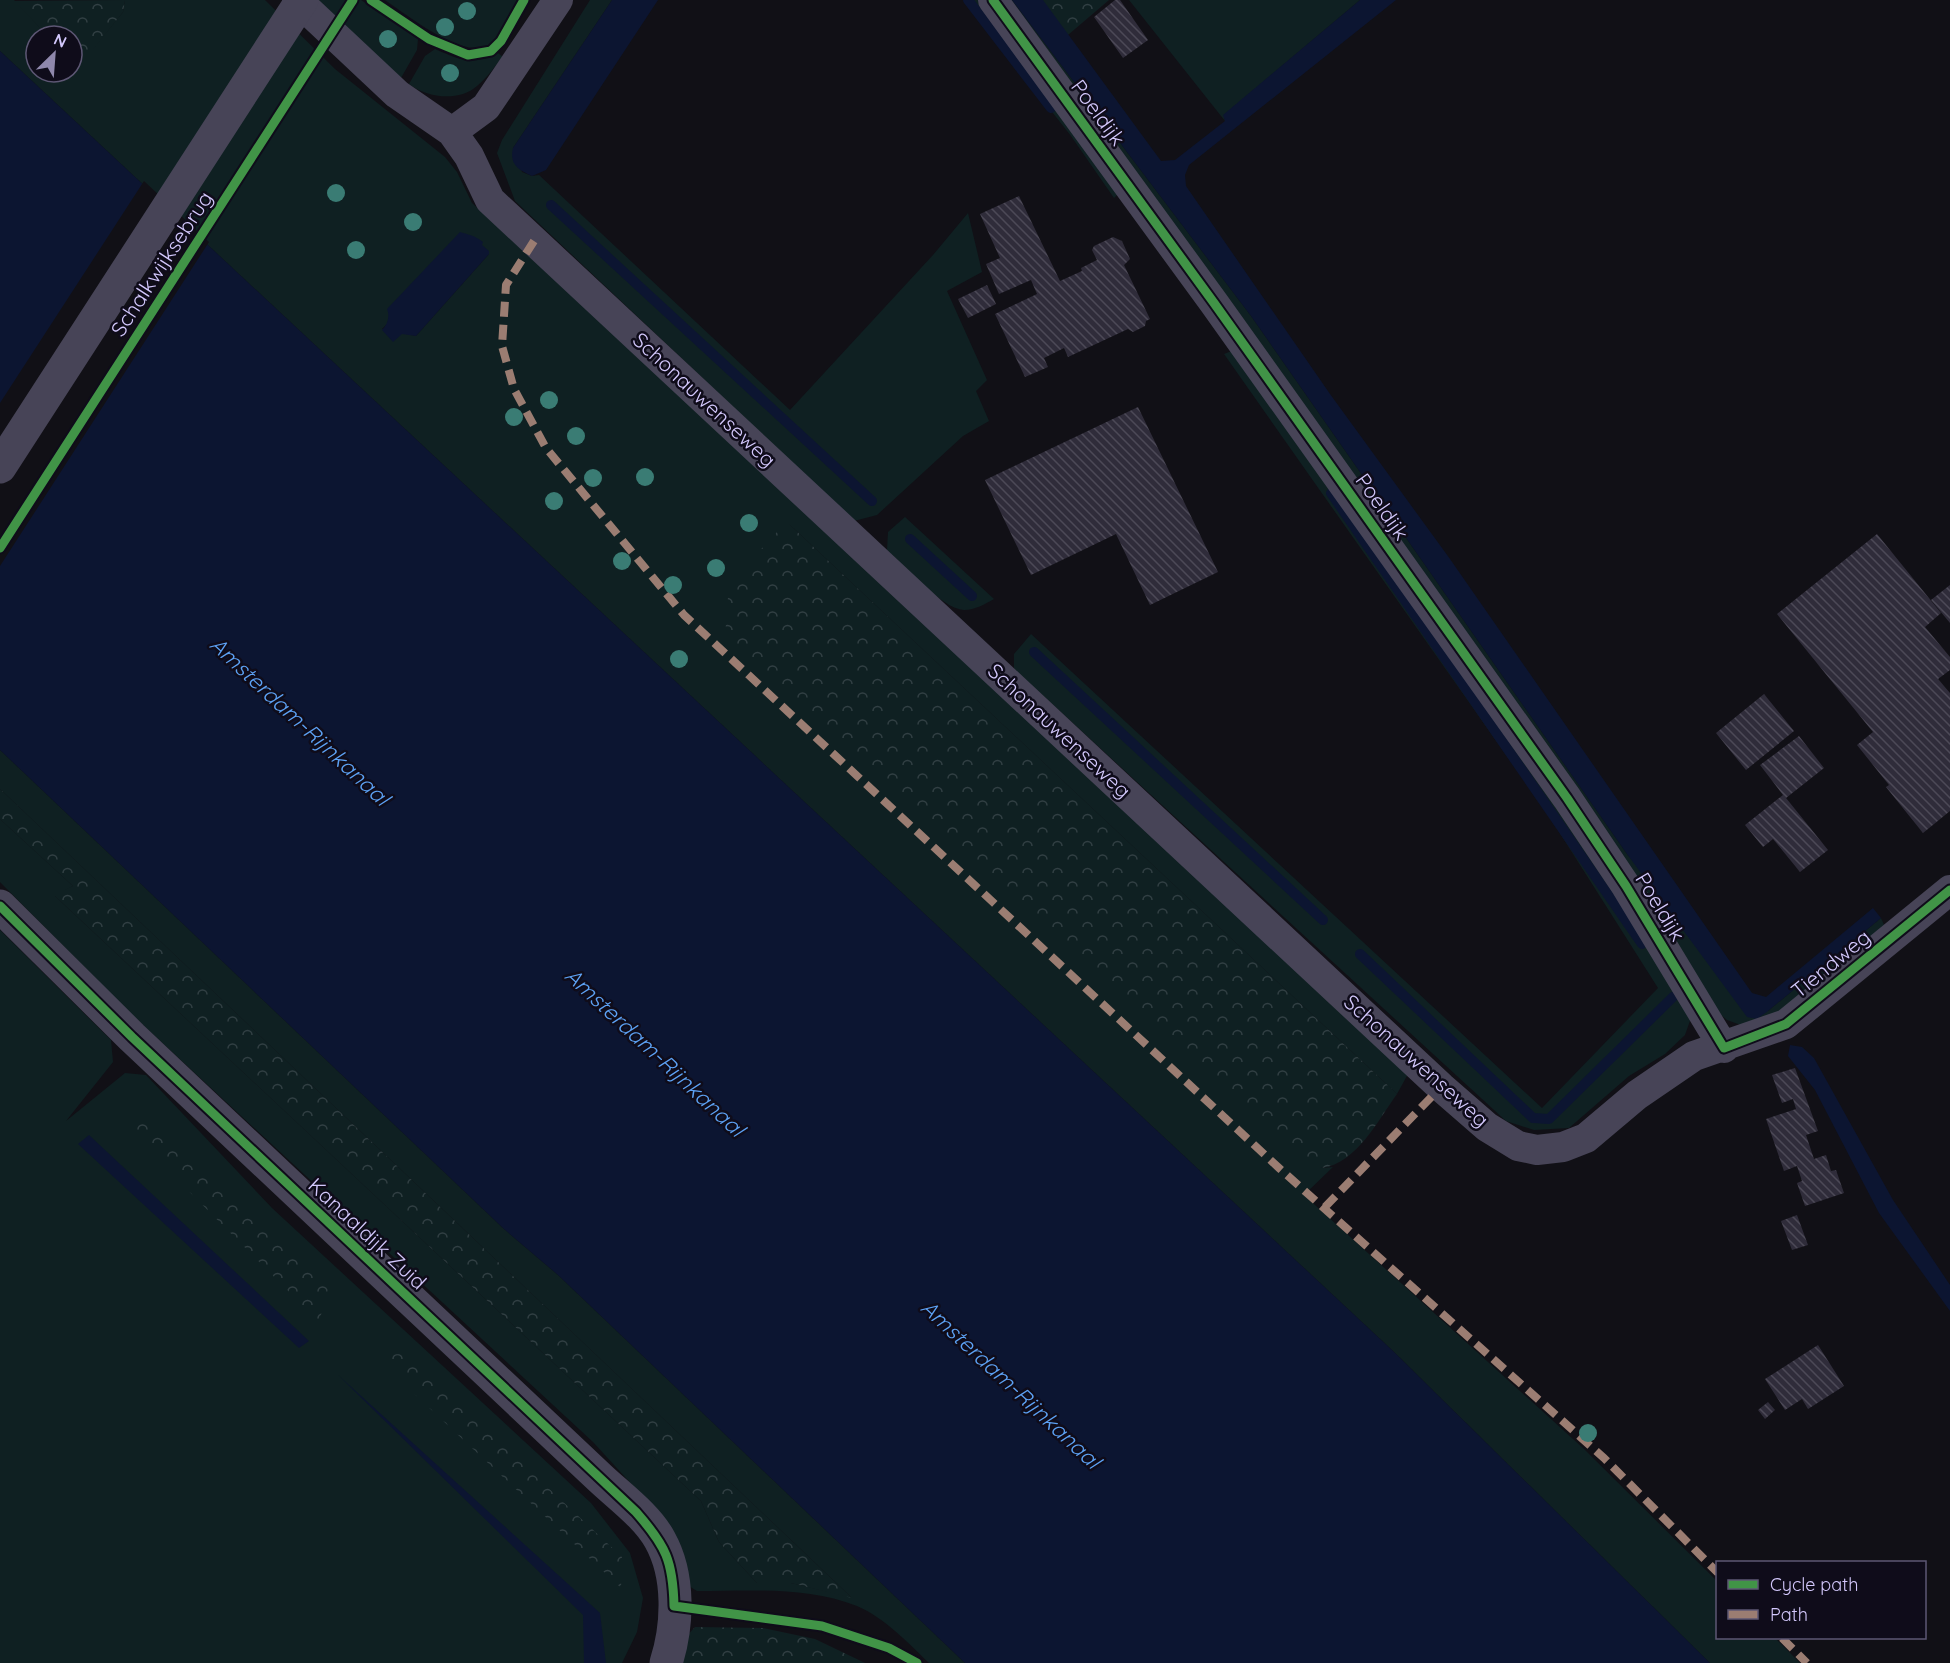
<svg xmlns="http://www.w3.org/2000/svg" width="1950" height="1663" font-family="Quicksand,sans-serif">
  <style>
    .green { fill: #0f2022; fill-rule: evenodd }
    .forest { fill: url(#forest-crowns) }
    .water { fill: #0c1531 }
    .pier { fill: #111016 }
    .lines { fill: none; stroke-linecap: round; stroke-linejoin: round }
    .stream { stroke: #0c1531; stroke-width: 10 }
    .building { fill: url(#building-back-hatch) }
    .minor { stroke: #474457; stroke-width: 30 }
    .tertiary { stroke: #474457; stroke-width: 33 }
    .tertiary-bridge { stroke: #474457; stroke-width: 33 }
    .quiet { stroke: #9b7d72; stroke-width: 8; stroke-dasharray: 15 8; stroke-linecap: butt }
    .cycleway-casing { stroke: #0f0c1a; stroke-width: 13 }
    .cycleway { stroke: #419447; stroke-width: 9 }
    .tree { fill: #3a7c74 }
    .labels { text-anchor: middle; stroke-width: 5; stroke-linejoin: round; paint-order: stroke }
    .street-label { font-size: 21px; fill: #d3c8fc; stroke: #0f0c1a }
    .water-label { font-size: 22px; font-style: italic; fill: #5da2f5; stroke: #0f0c1a }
  </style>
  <defs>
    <pattern id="forest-crowns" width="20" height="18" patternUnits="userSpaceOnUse" patternTransform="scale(1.5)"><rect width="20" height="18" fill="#0f2022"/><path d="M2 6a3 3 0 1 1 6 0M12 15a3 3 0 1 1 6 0" fill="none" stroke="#313f43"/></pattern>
    <pattern id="building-back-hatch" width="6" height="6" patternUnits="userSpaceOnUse" patternTransform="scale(1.5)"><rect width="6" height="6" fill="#2f2c3a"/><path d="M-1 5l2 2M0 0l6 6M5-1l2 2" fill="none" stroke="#4c4957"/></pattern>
  </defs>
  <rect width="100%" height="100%" fill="#111016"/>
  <path class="green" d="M0,0H14L48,36H36V72H72V45L91,51L123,12L125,0H265L335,69L445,157L457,172L472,203L1408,1074L1397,1094L789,524L1322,1168L1333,1167L1304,1195L1584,1449L1717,1581L1718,1638H1775L1800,1663H1710L1393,1351L0,51ZM489,254L416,336L382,329L387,324L390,315Z
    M318,0H361L418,39L417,50L401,78Z
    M385,0H518C511,15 504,32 491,43C468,64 406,14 385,0Z
    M590,0H612L513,148L522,172L532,176L539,175L790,410L933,255L968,213L982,272L947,291L987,380L976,391L989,421L963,436L877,515L854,521L515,201L497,153L502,140Z
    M964,0H985L1124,188L1114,198L1071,136Z
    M1002,0H1012L1251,316L1627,854L1768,1011L1881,918L1884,925L1796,1006L1749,1028L1727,1020L1719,1013Z
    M1129,0H1360L1224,115L1225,121Z
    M435,49C460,60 472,66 498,53L503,57C495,66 487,78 477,86C459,102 427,98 409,84L425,56Z
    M1239,348L1536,765L1692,1015L1685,1035L1665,1054L1629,1076L1569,1128L1534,1130L1506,1121L1014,669V654L1031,634L1542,1108L1658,988L1549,816L1224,354Z
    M905,517L994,599C985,604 975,610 964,610C942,609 904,565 887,550L888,532Z
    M0,750L504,1229L558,1275L965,1663H929C908,1643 885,1618 857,1606C806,1586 750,1591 697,1591L689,1586L647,1501L593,1442L129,1012L0,882V819L73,886L55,896L701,1501L719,1542L757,1583H791L851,1597L0,789Z
    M0,930L111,1040L113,1062L66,1121L125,1073L146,1075L272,1208L591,1503L630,1553L643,1598L637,1632L622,1663H0Z"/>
  <path class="forest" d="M125,0L123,12L91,52L72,45V36H48L14,1Z
    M1033,0H1109L1062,40Z
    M789,524L1397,1094C1378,1120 1357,1163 1322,1168L1297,1151L725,637L729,584L777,532Z
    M0,789L852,1598L791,1583H757L719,1542L701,1501L54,895L73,886L0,819Z
    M138,1113L331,1279L319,1322L125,1127Z
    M405,1354L622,1557L621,1588L373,1355Z
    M695,1627L763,1628L815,1639L865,1663H680L685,1638Z"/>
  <path class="water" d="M612,0H658L546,170L532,176C518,170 509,164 513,148Z
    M1012,0H1043L1161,161L1175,160L1225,121L1223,115L1360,0H1396L1189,165L1185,175L1186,186L1330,394L1450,559L1752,993L1766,997L1873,908L1881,918L1768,1011L1757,1019L1747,1017L1627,854L1251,316Z
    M0,51L1393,1351L1710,1663H965L558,1275L504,1229L0,750Z
    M460,232C469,235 474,235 483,242L482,245L489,251V254L416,336L402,334L393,342L382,330C388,324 390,316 387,309Z
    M1790,1045L1802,1047L1814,1058L1893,1200L1950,1285V1311L1879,1213L1815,1090L1788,1056Z
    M89,1135L309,1341L299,1348L78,1144Z
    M338,1375L600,1613L606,1663H584L583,1615Z"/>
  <path class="pier" d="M144,181L209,242L0,566V403Z"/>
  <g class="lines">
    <path class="stream" d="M968,0L1051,108
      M551,205L872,501
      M1331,493L1642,944
      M910,539L972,596
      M1034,652L1323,920
      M1360,954L1533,1118L1549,1119L1673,997"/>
  </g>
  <path class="building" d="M1115,0H1120L1148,40L1123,58L1094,17Z
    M1019,196L1060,281L1082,271L1081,268L1097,260L1092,250L1094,246L1113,237L1122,241L1130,259L1124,265L1150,319L1146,321L1145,326L1133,332L1128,329L1068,357L1064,348L1044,358L1048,367L1025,377L995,314L1037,294L1031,280L999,294L986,264L1000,258L980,214Z
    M987,285L996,304L968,318L958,299Z
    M1138,407L1218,572L1150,605L1116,534L1031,575L985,480Z
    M1877,534L1941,613L1925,627L1950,657V670L1938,679L1950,693V811L1923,833L1886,787L1889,785L1857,745L1873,732L1777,614Z
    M1950,585V623L1931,600Z
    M1764,694L1794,731L1746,770L1716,733Z
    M1799,736L1824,768L1786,798L1828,850L1800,872L1773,839L1763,847L1745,825L1783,795L1760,765Z
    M1795,1068L1818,1131L1806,1135L1814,1159L1826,1155L1831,1171L1836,1170L1844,1193L1805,1206L1797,1183L1802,1181L1797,1166L1784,1171L1766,1119L1796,1109L1793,1099L1782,1103L1772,1075Z
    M1797,1215L1808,1245L1792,1250L1781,1221Z
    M1818,1345L1844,1386L1808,1409L1802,1399L1785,1410L1765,1379Z
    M1768,1402L1775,1410L1765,1419L1758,1410Z"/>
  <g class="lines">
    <path class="minor" d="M297,0L397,94L452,132L469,156L490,200L534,241L1441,1087L1487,1127L1518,1146L1537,1150L1563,1147L1586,1138L1637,1095L1694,1056L1786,1024L1950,890
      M993,0L1214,303L1567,798L1626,886L1724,1048
      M452,132L486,107L558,0"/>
    <path class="tertiary" d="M0,906L132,1037L599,1477C619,1496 647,1516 660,1540C680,1576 678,1625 666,1663"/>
    <path class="tertiary-bridge" d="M0,467L302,0"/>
    <path class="quiet" d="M534,241L506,285L502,346L514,389L546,448L684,615L1279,1168L1604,1458L1718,1573
      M1325,1207L1441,1087
      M1782,1638L1807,1663"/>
    <g class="cycleway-casing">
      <path id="cycleway" d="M371,0L429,39L468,55L491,51L501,41L524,0
        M993,0L1214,303L1567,798L1626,886L1724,1048L1786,1024L1950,890
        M0,548L353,0
        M0,906L132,1037L636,1512C666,1546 673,1561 674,1606L822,1626L889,1648L917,1663"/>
    </g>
    <use href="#cycleway" class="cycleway"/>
  </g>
  <g class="tree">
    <circle cx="467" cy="11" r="9"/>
    <circle cx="445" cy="27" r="9"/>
    <circle cx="388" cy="39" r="9"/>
    <circle cx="450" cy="73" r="9"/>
    <circle cx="336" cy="193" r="9"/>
    <circle cx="413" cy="222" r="9"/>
    <circle cx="356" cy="250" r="9"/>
    <circle cx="549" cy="400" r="9"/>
    <circle cx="514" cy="417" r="9"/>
    <circle cx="576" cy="436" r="9"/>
    <circle cx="645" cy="477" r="9"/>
    <circle cx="593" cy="478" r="9"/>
    <circle cx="554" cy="501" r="9"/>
    <circle cx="749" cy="523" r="9"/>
    <circle cx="622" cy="561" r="9"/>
    <circle cx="716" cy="568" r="9"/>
    <circle cx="673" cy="585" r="9"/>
    <circle cx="679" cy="659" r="9"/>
    <circle cx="1588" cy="1433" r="9"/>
  </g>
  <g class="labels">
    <g class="street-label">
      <text transform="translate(1098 113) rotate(54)" y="7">Poeldijk</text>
      <text transform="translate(162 264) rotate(-57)" y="7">Schalkwijksebrug</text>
      <text transform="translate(704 400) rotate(43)" y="7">Schonauwenseweg</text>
      <text transform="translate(1382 507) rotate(55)" y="7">Poeldijk</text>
      <text transform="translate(1059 731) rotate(43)" y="7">Schonauwenseweg</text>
      <text transform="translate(1660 907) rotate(59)" y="7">Poeldijk</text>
      <text transform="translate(1831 964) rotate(-39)" y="7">Tiendweg</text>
      <text transform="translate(1416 1061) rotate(42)" y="7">Schonauwenseweg</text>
      <text transform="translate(367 1234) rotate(43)" y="7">Kanaaldijk Zuid</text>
    </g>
    <g class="water-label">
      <text transform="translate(300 721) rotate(43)" y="8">Amsterdam-Rijnkanaal</text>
      <text transform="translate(655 1052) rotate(43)" y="8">Amsterdam-Rijnkanaal</text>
      <text transform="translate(1011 1384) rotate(43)" y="8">Amsterdam-Rijnkanaal</text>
    </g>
  </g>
  <rect x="1716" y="1561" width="210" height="78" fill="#0f0c1a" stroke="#5d5774" stroke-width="1.5"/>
  <rect x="1728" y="1580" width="30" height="9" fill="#419447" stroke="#5d5774" stroke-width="1.5"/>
  <text x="1770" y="1591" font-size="18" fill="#d3c8fc">Cycle path</text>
  <rect x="1728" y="1610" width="30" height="9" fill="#9b7d72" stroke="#5d5774" stroke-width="1.5"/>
  <text x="1770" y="1621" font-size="18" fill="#d3c8fc">Path</text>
  <g transform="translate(54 54) rotate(25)"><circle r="28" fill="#0f0c1a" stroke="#5d5774" stroke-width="1.5"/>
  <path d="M0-4.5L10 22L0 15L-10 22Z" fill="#8f88ac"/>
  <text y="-9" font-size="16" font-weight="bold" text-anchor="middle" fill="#d3c8fc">N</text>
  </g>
</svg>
